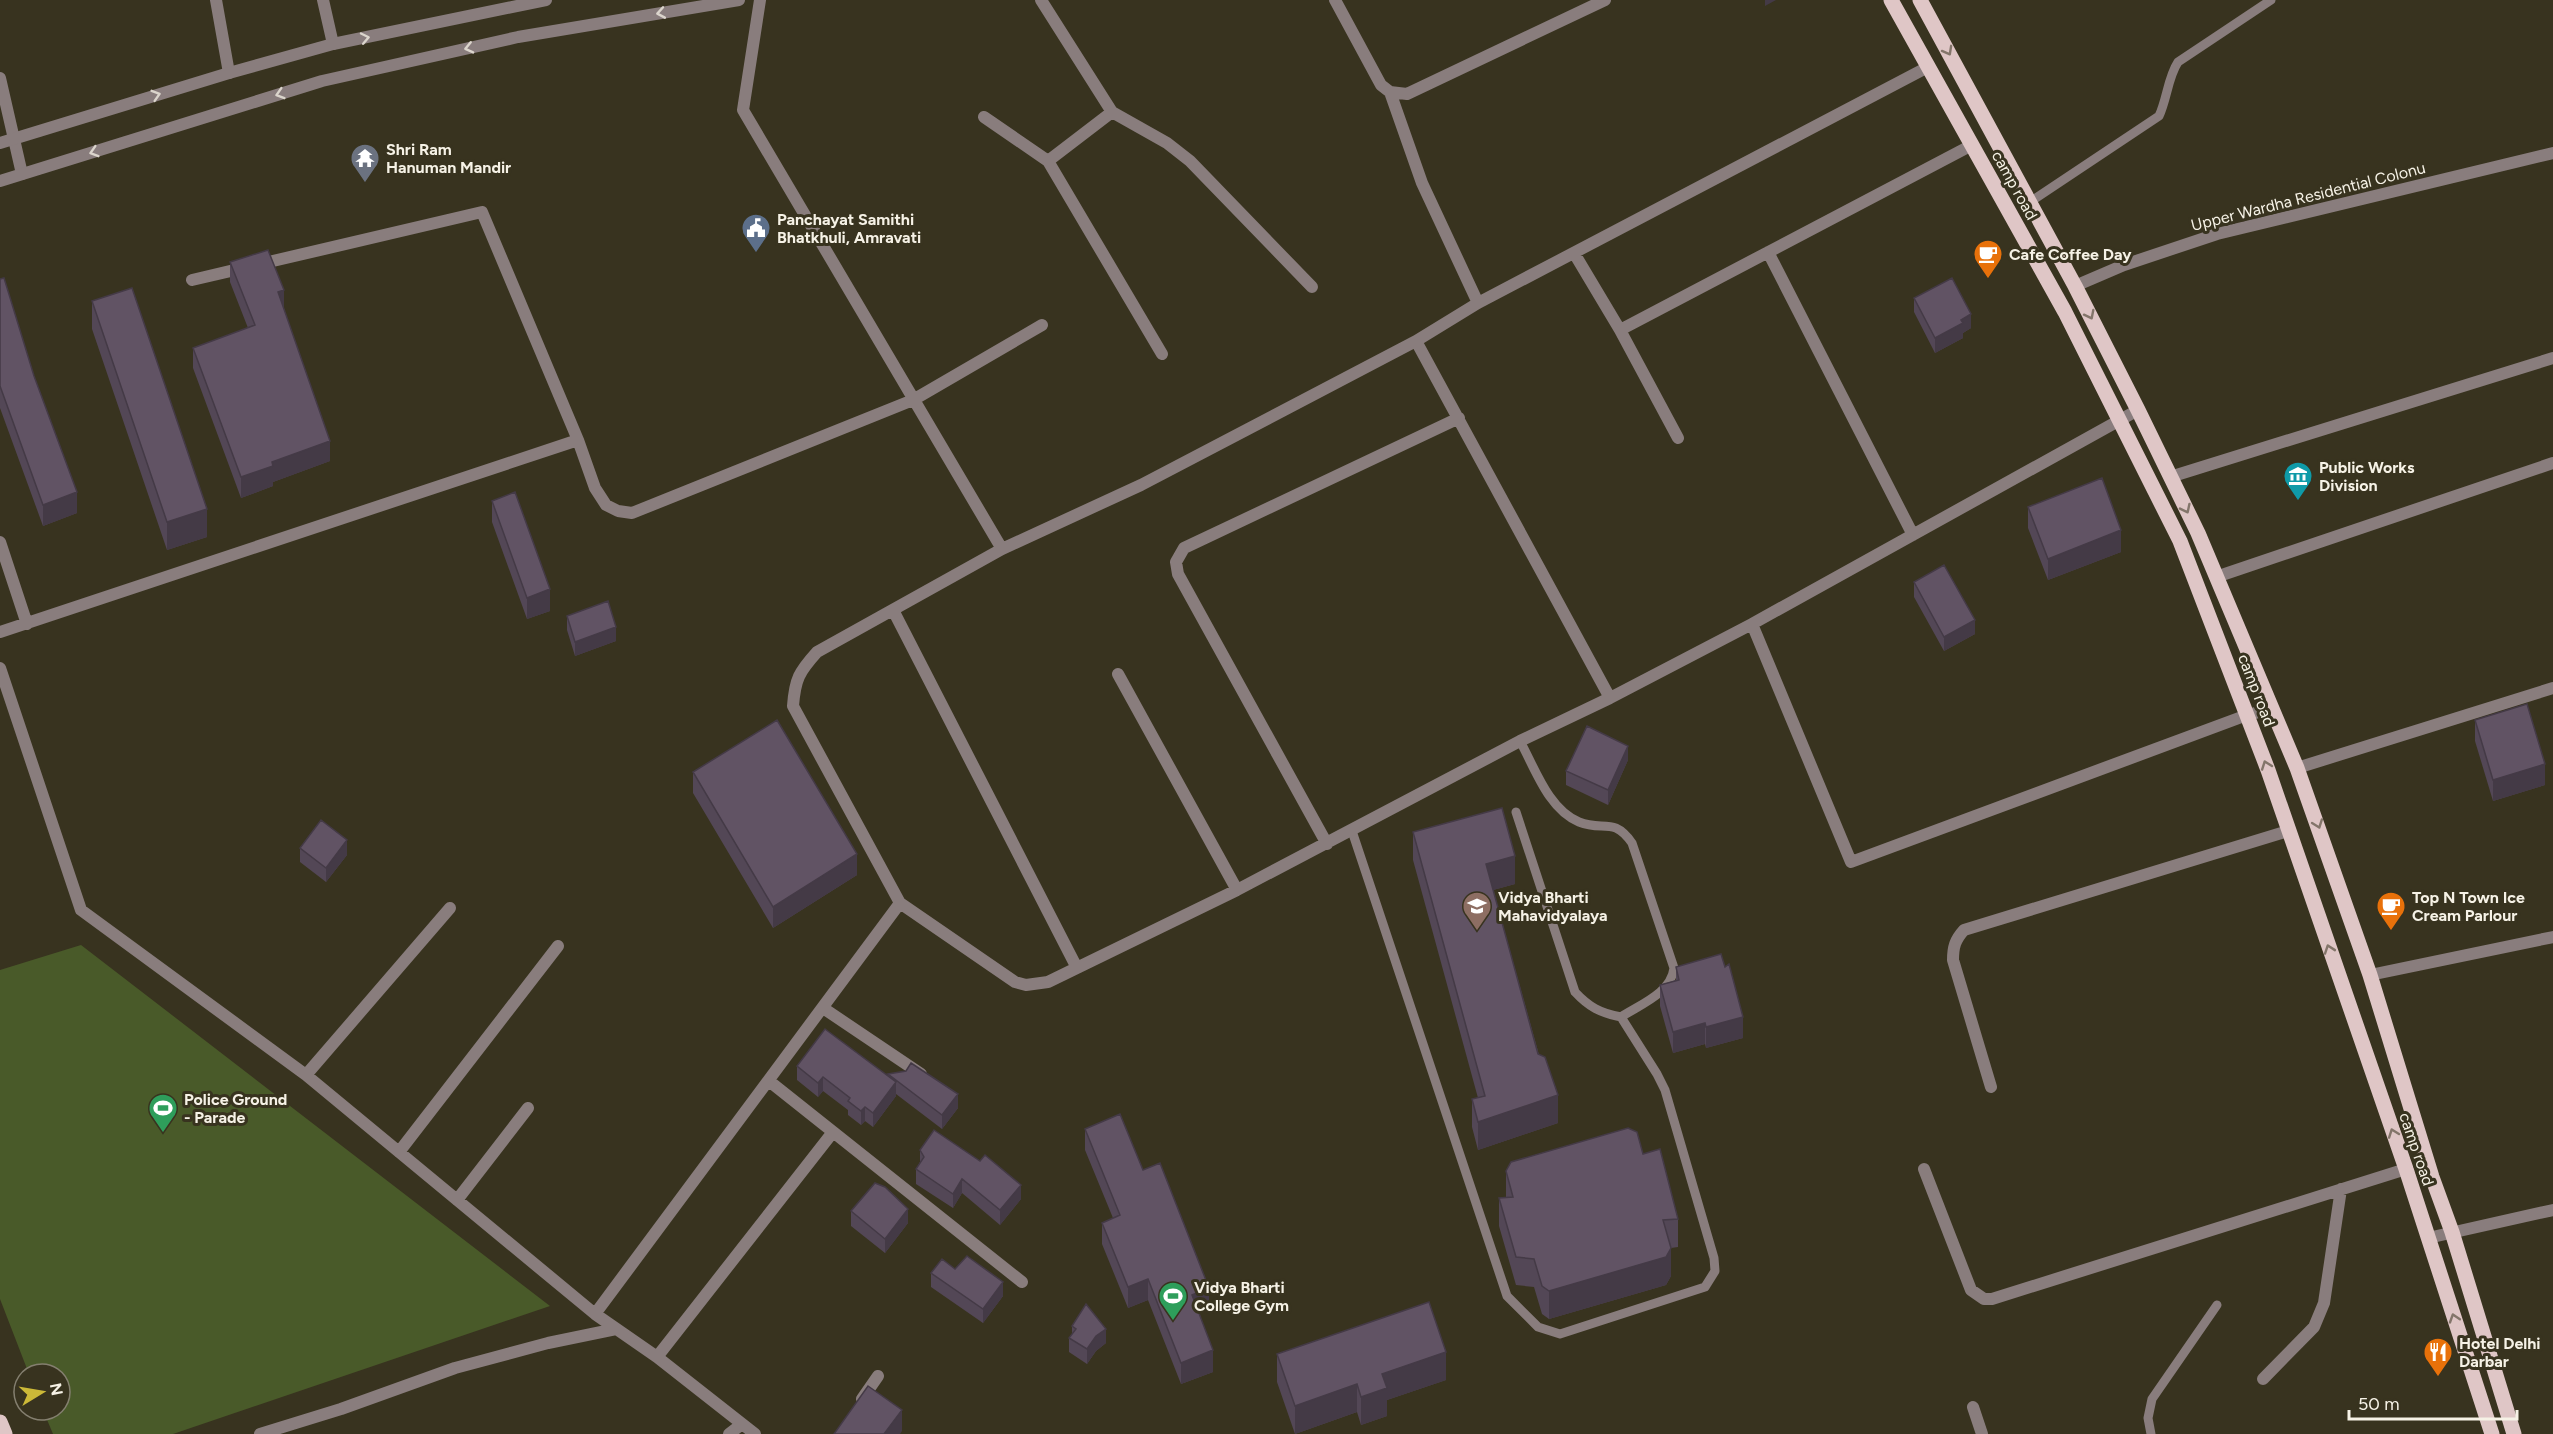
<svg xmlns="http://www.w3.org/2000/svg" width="2553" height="1434" font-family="Figtree,sans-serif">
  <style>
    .green { fill: #495a29 }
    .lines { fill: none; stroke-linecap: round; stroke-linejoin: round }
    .service { stroke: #897d7d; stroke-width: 9 }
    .minor { stroke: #897d7d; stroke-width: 12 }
    .tertiary { stroke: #897d7d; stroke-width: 12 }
    .primary { stroke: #dfc6c6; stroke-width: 15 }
    .wall { fill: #534756 }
    .shaded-wall { fill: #443a46 }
    .building { fill: #615364; stroke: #443a46; stroke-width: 1.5 }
    .oneway { stroke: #dbd5cc }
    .oneway2 { stroke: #83756a }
    .labels { text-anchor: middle; stroke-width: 6; stroke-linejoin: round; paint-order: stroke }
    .poi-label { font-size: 16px; font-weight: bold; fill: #f6f2e6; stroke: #38331f; text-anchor: start }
    .street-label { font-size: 16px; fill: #f6f2e6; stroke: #38331f }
  </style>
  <rect width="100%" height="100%" fill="#38331f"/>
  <path class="green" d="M81,945L550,1306L173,1434H53L43,1410H60V1374H29L0,1299V970Z"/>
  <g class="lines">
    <path class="service" d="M2030,202L2159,116C2167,99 2168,77 2178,62L2271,0
      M1516,812L1575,992C1589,1007 1600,1013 1621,1017C1641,1004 1671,993 1674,968L1632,843C1613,816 1603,832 1579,822C1548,809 1535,768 1520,741
      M1352,831L1507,1296L1538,1327L1560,1334L1705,1287L1715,1271L1714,1258L1665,1090L1657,1074L1621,1017
      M2151,1434L2148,1418L2152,1399L2217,1305"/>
    <path class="minor" d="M216,0L229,73
      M323,0L333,44
      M760,0L743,110L1002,549
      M1041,0L1112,112L1167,143L1190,161L1312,287
      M1335,0L1381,85L1390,92L1407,94L1605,0
      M1928,67L1478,303L1416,341L1141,485L1002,549L817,652C799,672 795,679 793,706L900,903L1015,982L1026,985L1048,982L1237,890L1520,741L1610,698L1752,624L2138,410
      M0,78L22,174
      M1390,92L1422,183L1478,303
      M984,117L1048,161L1162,354
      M1048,161L1112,112
      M1768,252L1913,535
      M1574,253L1620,330L1678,438
      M192,280L482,212L578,440L595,488L606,505L618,511L632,513L913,400L1042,325
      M1620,330L1972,145
      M1416,341L1610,698
      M2170,477L2553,358
      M0,542L27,624
      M2216,577L2553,463
      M893,610L1077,968
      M1752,624L1851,862L2247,715L2272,709
      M0,632L578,440
      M0,668L81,910L306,1075L595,1314L657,1357L755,1434
      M1118,674L1237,890
      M2297,768L2553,688
      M1327,844L1178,574L1176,562L1184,548L1459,418
      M2370,975L2553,937
      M823,1008L921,1074
      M306,1075L450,908
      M769,1081L1022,1282
      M1991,1087L1953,960C1953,947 1955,940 1964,930L2288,831
      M399,1152L558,946
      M1924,1169L1971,1290L1984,1299H1992L2406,1169
      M457,1200L528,1108
      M2428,1238L2553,1210
      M595,1314L900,903
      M657,1357L833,1132
      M2263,1379L2314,1327L2324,1303L2341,1189
      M862,1399L878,1376
      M1973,1407L1982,1434
      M260,1434L341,1409L455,1368L548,1343L616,1329
      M729,1434L742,1424"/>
    <path class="tertiary" d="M0,143L229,73L333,44L546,0
      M0,181L322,81L518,37L739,0
      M2075,286L2124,265L2217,234L2553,153"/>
    <path class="primary" d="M1891,0L2065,312L2180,541L2268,770L2406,1169L2492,1434
      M1920,0L2075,286L2138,410L2198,533L2297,768L2370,975L2432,1177L2452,1232L2514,1434
      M0,1422L5,1434"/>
  </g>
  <path class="wall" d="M230,262L284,309L330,461L273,482V486L241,498L193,368V348L248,328L230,282Z
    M0,279L34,376L77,513L43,526L0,408Z
    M1914,298L1971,328L1963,333V338L1935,353L1914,312Z
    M92,301L207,537L167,550L92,329Z
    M492,501L550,611L527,619L492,522Z
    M2028,507L2121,552L2048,580L2028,528Z
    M1914,582L1975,634L1944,651L1914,597Z
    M567,616L616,641L575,656L567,630Z
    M2475,720L2545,785L2493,801L2475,741Z
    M1628,760L1608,805L1566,785V771Z
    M693,772L857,875L773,928L693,793Z
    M1413,832L1515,884L1493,890L1558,1123L1478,1150L1472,1127V1099L1478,1098L1413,860Z
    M300,848L347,855L326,882L300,862Z
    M1676,967L1743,1038L1706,1048L1705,1044L1673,1053L1660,1006V985L1676,980Z
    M797,1066L888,1076V1074L958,1108L942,1129L896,1094V1096L873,1127L865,1121L861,1125L848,1115V1110L823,1091L818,1097L797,1080Z
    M1085,1129L1143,1170L1209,1310L1199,1313L1213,1372L1181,1384L1148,1300L1128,1308L1102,1244V1223L1113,1218L1085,1150Z
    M920,1150L1021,1199L1000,1225L962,1193L953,1208L916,1184V1169L920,1162Z
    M1643,1154L1678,1219V1247L1671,1248V1276L1666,1285L1549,1319L1542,1314L1534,1287L1516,1285L1499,1226V1198H1506V1171Z
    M851,1211L908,1223L885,1253L851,1226Z
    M955,1269L1003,1296L983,1323L931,1287V1273Z
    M1072,1326L1106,1343L1096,1351L1087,1364L1069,1352V1338L1072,1334Z
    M1277,1354L1446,1380L1387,1400V1416L1361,1425L1357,1412L1295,1434L1277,1382Z"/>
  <path class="shaded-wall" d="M1765,0H1776L1765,6Z
    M284,290V310L278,292Z
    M1971,314V328L1963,333V338L1935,353V338L1961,320Z
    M330,441V461L273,482V486L241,498V477L272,462Z
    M77,492V513L43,526V505Z
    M207,509V537L167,550V522Z
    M2121,530V552L2048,580V559Z
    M550,589V611L527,619V598Z
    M1975,620V634L1944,651V637Z
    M616,627V641L575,656V642Z
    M1628,746V760L1608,805V790Z
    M2545,764V785L2493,801V780Z
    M347,840V855L326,882V868Z
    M857,854V875L773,928V907Z
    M1515,856V884L1486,892V864Z
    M1743,1017V1038L1706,1048V1027Z
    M1705,1023V1044L1673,1053V1032Z
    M823,1077V1091L818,1097V1083Z
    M896,1082V1096L873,1127V1113Z
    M958,1094V1108L942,1129V1115Z
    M1558,1095V1123L1478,1150V1122Z
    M865,1107V1121L861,1125V1111Z
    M962,1179V1193L953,1208V1194Z
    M1021,1185V1199L1000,1225V1210Z
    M908,1209V1223L885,1253V1239Z
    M1671,1248V1276L1666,1285L1549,1319V1291Z
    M1148,1279V1300L1128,1308V1287Z
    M1003,1282V1296L983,1323V1309Z
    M1209,1288V1310L1192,1316V1295Z
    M1106,1329V1343L1096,1351L1087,1364V1349L1096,1336Z
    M1213,1350V1372L1181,1384V1363Z
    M1446,1352V1380L1387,1400V1416L1361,1425V1397L1382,1374Z
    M1357,1384V1412L1295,1434V1406Z
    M902,1410V1431L900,1434H884Z"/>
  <path class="building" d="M268,250L284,290L278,292L330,441L272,462L273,466L241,477L193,348L255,325L230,262Z
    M4,278L34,376L77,492L43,505L0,386V279Z
    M1952,278L1971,314L1961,320L1963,323L1935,338L1914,298Z
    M132,288L207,509L167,522L92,301Z
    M2102,478L2121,530L2048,559L2028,507Z
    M515,492L550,589L527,598L492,501Z
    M1944,565L1975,620L1944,637L1914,582Z
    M608,601L616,627L575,642L567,616Z
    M2527,704L2545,764L2493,780L2475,720Z
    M777,720L857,854L773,907L693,772Z
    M1587,726L1628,746L1608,790L1566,771Z
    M1502,808L1515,856L1486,864L1538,1054L1545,1057L1558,1095L1478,1122L1472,1099L1485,1096L1413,832Z
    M321,820L347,840L326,868L300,848Z
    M1721,954L1725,967L1729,964L1743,1017L1706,1027L1705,1023L1673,1032L1660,985L1679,980L1676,967Z
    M825,1029L896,1082L873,1113L865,1107L861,1111L848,1101L850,1098L823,1077L818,1083L797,1066Z
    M911,1063L958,1094L942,1115L888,1074L906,1071Z
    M1120,1114L1143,1170L1160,1163L1209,1288L1192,1295L1213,1350L1181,1363L1148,1279L1128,1287L1102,1223L1120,1215L1085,1129Z
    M1628,1128L1637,1132L1643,1154L1660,1149L1678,1219L1663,1220L1671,1248L1666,1257L1549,1291L1542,1286L1534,1259L1516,1257L1499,1198L1513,1197L1506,1171L1511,1162Z
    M934,1130L980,1161L985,1155L1021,1185L1000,1210L962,1179L953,1194L916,1169L924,1157L920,1150Z
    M875,1183L885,1187L908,1209L885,1239L851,1211Z
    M967,1256L1003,1282L983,1309L931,1273L942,1259L955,1269Z
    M1429,1302L1446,1352L1382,1374L1387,1388L1361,1397L1357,1384L1295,1406L1277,1354Z
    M1086,1304L1106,1329L1096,1336L1087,1349L1069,1338L1076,1329L1072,1326Z
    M868,1386L902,1410L884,1434H834Z"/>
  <defs><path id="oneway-chevron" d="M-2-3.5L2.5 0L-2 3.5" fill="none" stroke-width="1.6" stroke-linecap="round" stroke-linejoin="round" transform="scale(1.5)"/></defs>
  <g class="oneway">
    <use href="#oneway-chevron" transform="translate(661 13) rotate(170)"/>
    <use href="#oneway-chevron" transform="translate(365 38) rotate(-12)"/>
    <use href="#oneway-chevron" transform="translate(469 48) rotate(167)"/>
    <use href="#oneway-chevron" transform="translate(280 94) rotate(163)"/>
    <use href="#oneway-chevron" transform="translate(156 95) rotate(-17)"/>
    <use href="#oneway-chevron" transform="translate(94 152) rotate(163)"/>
  </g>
  <g class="oneway2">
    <use href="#oneway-chevron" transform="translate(1948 51) rotate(61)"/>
    <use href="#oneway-chevron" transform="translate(2090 315) rotate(63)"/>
    <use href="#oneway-chevron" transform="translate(2186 509) rotate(64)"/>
    <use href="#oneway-chevron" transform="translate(2266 765) rotate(-110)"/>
    <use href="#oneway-chevron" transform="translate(2318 824) rotate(70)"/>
    <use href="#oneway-chevron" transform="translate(2329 949) rotate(-109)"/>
    <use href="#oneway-chevron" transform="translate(2393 1133) rotate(-110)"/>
    <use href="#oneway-chevron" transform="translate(2454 1318) rotate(-108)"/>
  </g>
  <defs>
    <g id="temple-pin" transform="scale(1.5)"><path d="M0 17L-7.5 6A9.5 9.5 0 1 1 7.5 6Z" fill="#6b7280" stroke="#38331f"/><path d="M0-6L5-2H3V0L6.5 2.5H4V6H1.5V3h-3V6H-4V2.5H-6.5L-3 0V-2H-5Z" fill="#fff"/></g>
    <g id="civic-pin" transform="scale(1.5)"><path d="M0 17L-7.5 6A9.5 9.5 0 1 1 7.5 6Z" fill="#5c6f8a" stroke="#38331f"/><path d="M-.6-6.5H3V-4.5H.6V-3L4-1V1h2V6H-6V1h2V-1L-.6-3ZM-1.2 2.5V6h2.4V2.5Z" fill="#fff"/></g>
    <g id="cafe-pin" transform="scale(1.5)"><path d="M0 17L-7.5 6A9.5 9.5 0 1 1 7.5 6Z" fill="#e8710a" stroke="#38331f"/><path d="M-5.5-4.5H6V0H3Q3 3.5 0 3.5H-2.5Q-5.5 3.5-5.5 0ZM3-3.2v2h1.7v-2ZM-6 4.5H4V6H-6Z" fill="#fff"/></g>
    <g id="museum-pin" transform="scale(1.5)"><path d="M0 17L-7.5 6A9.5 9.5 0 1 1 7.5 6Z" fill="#0f9aa8" stroke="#38331f"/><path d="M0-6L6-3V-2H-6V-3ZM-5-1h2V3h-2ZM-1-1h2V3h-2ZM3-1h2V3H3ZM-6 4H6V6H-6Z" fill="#fff"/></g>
    <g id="university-pin" transform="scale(1.5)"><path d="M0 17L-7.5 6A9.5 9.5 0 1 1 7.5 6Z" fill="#8d6e63" stroke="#38331f"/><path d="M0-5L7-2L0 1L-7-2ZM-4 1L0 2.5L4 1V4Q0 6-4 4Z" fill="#fff"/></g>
    <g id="stadium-pin" transform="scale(1.5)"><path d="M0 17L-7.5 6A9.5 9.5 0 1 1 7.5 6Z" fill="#2e9e5b" stroke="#38331f"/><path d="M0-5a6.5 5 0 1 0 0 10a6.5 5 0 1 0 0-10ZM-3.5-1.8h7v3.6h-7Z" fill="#fff"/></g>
    <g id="restaurant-pin" transform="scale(1.5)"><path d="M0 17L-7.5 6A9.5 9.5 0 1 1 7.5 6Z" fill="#e8710a" stroke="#38331f"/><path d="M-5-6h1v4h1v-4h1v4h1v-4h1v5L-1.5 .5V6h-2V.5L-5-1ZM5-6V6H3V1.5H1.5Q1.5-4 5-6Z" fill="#fff"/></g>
  </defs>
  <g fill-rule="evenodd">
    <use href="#temple-pin" x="365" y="158"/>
    <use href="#civic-pin" x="756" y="228"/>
    <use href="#cafe-pin" x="1988" y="254"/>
    <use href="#museum-pin" x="2298" y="476"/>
    <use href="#university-pin" x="1477" y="906"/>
    <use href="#cafe-pin" x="2391" y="906"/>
    <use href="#stadium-pin" x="163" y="1108"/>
    <use href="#stadium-pin" x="1173" y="1296"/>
    <use href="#restaurant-pin" x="2438" y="1352"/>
  </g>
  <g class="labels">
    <g class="poi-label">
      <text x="386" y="155">Shri Ram<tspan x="386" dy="18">Hanuman Mandir</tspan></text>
      <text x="777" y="225">Panchayat Samithi<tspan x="777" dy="18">Bhatkhuli, Amravati</tspan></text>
      <text x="2009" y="260">Cafe Coffee Day</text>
      <text x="2319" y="473">Public Works<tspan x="2319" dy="18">Division</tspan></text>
      <text x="1498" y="903">Vidya Bharti<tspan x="1498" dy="18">Mahavidyalaya</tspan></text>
      <text x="2412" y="903">Top N Town Ice<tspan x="2412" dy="18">Cream Parlour</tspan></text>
      <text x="184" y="1105">Police Ground<tspan x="184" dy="18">- Parade</tspan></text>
      <text x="1194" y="1293">Vidya Bharti<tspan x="1194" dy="18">College Gym</tspan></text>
      <text x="2459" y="1349">Hotel Delhi<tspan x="2459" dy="18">Darbar</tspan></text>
    </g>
    <g class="street-label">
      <text transform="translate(2015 185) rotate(61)" y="6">camp road</text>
      <text transform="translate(2308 196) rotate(-14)" y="6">Upper Wardha Residential Colonu</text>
      <text transform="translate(2257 690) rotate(69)" y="6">camp road</text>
      <text transform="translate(2417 1149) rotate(71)" y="6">camp road</text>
    </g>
  </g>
  <g transform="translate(42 1392) rotate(79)"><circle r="28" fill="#38331f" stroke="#847f6f" stroke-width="1.5"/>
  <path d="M0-4.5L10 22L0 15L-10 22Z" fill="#ccb938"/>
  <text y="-9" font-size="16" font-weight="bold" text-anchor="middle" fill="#f6f2e6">N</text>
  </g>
  <path d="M2349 1410v9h168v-9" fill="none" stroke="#f6f2e6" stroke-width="3"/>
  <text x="2358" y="1410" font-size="18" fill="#f6f2e6" stroke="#38331f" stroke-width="4.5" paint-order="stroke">50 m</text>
</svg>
